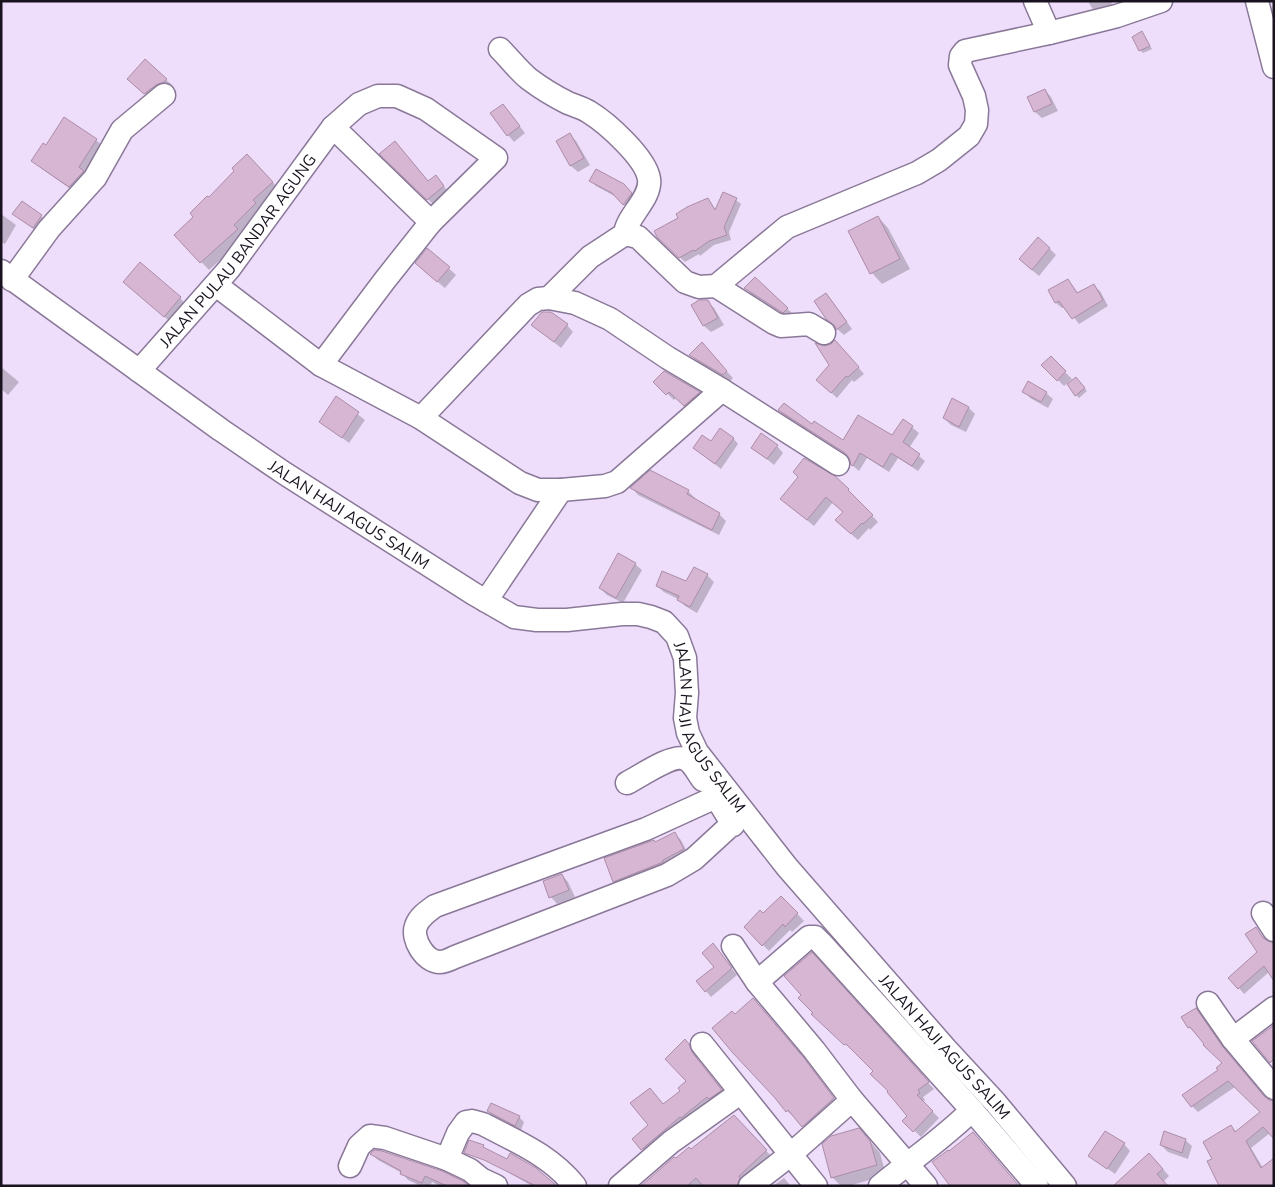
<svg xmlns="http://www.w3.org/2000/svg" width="1275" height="1187" font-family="'Nunito Sans',sans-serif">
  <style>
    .shadow { fill: #0003 }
    .building { fill: #d6b6d2; stroke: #ac8da8 }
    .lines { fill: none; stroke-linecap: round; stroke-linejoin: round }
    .minor-casing { stroke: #8a7898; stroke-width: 25 }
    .minor { stroke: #fff; stroke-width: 22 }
    .labels { text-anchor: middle; stroke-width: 4; stroke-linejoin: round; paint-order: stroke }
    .street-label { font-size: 16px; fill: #19121f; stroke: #fff }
  </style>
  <rect width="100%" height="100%" fill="#eedefb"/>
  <path class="shadow" d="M1088,1H1114L1111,3L1115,9L1098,14L1092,8Z
    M1142,33L1152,49L1143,53L1140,50Z
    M146,61L173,86L152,100L136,86Z
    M1045,90L1051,97L1058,111L1042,118L1035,112L1029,97Z
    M503,105L525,133L514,142L508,135Z
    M570,135L576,141L590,165L578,172L571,166L557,141Z
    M96,140L105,148L79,195L42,169L33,160L47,147Z
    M395,142L429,182L442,184L450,194L434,205L381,154Z
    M255,163L280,190L263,212L241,234L245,238L209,270L175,235L195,217L209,199Z
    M591,181L630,191L637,199L629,210L618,198L596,186Z
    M723,193L736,200L741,204L729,232L731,240L714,245L700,256L699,254L685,262L658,237L680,219L708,199L716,210Z
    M1,214L16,225L5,244L1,242Z
    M14,214L41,216L48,222L40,234Z
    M878,217L888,228L910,269L882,284L872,273L850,232Z
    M1049,248L1056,255L1039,276L1027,266Z
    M428,249L456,275L445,288L423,270Z
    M755,279L793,314L789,317L751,294L746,288Z
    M1068,280L1079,294L1094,286L1100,291L1108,306L1079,324L1065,306L1062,308L1056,303Z
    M124,282L180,298L190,308L175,326Z
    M826,294L832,301L852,329L844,335L837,329Z
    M707,301L714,308L724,325L711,332L704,326L693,305Z
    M533,325H567L573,332L561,348Z
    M702,344L720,362L719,363L733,378L730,381L697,362L691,355Z
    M824,347H841L864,374L854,382L852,380L837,398L823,385L831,365Z
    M1051,358L1072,379L1064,386L1043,365Z
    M1,367L19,382L8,395L1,389Z
    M664,372L699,393L705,399L692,411L676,398L674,400L655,382Z
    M1079,381L1087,391L1079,398L1076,395Z
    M1024,391L1046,393L1053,399L1048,408L1030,398Z
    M337,398L365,420L349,443L321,422Z
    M953,400L969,408L975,414L966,432L951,425L944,418Z
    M779,410L843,442L893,436L903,420L919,433L909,448L925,461L918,471L898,458L889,472L867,458L859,471L852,465L851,457L785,416Z
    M733,438L738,444L721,469L694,448Z
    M777,446L783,453L774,465L753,448Z
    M800,477L848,490L878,522L870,530L869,528L858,540L843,527L844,512L833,502L814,526L788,505Z
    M632,488L688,491L695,498L694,499L719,514L726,521L719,535L638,495Z
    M635,564L642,570L623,603L607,595L600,588Z
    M707,575L714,582L697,613L685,606L678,599L664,592L657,586L687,583Z
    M674,833L681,840L689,856L621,888L614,881L655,843Z
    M562,875L568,882L575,897L557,904L551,897Z
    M781,897L804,921L792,932L790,930L769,951L745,927L763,915Z
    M1256,929L1269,943V972L1244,994L1239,988L1259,952Z
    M713,945L737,975L711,997L706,991L716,967Z
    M818,960L934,1089L923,1097L925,1100L923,1102L939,1118L921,1137L904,1121L909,1116L875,1071L833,1033Z
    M1196,1009L1202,1016L1229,1055L1266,1099L1270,1133L1251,1148L1274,1186L1214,1159L1231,1127L1237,1132L1261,1112L1235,1087L1198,1112L1192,1106L1224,1063L1189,1027Z
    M685,1041L696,1052L698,1060L728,1097L649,1156L634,1139L650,1126V1089L664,1105L682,1091L688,1081Z
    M810,1066L840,1106L810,1132L795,1116L794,1117L787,1111Z
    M488,1111L519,1117L524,1122L521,1130L494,1117Z
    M740,1123L772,1157L745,1186H643L676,1160Z
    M869,1140L880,1153L886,1175L849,1186H841L832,1177Z
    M1185,1140L1192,1146L1188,1159L1168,1152L1161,1145Z
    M1124,1144L1130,1151L1115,1174L1090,1156Z
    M372,1154L467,1186H440L432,1182L430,1186H421L408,1180L402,1173L378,1160Z
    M1156,1161L1169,1176L1163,1182L1115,1186Z
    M505,1168L555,1186H532L511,1174Z
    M784,1178L791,1186H773Z"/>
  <path class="building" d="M1142,31L1150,46L1139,51L1132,37Z
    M145,59L167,79L164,82L156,85L144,94L127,79Z
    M1045,89L1052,104L1034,112L1027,97Z
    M503,104L520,126L507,136L490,113Z
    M64,117L97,139L79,167L84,171L69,187L31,161L43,143L46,145Z
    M570,133L584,158L570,166L556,141Z
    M395,141L428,181L436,175L444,186L427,200L379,154Z
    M247,154L273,182L253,200L256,203L234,225L238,229L200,263L174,235L193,217L190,213L207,196L209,197L234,171L232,168Z
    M596,169L624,184L632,193L623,205L612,193L589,181Z
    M723,192L737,198L724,227L727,235L709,241L695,251L693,250L679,258L657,237L654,231L678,218L676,214L687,207L708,198L715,210Z
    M22,201L42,215L33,228L12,214Z
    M878,216L900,259L870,274L848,231Z
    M1038,237L1050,248L1032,270L1019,259Z
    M427,248L450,267L437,282L415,263Z
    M140,262L181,297L164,317L123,282Z
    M755,277L788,308L783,313L744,288Z
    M1068,279L1077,293L1094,284L1103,300L1072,319L1059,301L1055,303L1048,290Z
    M826,293L847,322L836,330L835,326L826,319L814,301Z
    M699,300H708L718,318L703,326L691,305Z
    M542,312H551L568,324L554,342L531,325Z
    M835,340L859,367L848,377L846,376L831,393L816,380L829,365L815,343L824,346L831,344Z
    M702,342L727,371L723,375L689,355Z
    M1051,356L1066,371L1057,381L1041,365Z
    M664,371L700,392L684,406L669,392L666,395L653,382Z
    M1076,377L1085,388L1075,396L1067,384Z
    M1028,381L1047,392L1041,402L1022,392Z
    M336,396L359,412L342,438L319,422Z
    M952,398L969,407L959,427L943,418Z
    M784,403L812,424L814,421L843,440L858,415L892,435L903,419L913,426L903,442L920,454L912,466L891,453L883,467L860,453L853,466L851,465L849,458L845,453L778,410Z
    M720,428L734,438L715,464L693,448L702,435L711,441Z
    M761,433L778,445L767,459L751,448Z
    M804,458L835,476L849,489L848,490L873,515L863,524L862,523L851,534L835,520L843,512L826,497L807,520L780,499L798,477L793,472Z
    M650,470L689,490L687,494L720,513L712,530L630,488Z
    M618,553L636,563L616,598L599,588Z
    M694,567L708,574L690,607L677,600L679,596L656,586L662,571L686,581Z
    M675,832L684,849L663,860V862L613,882L604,858L654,840L655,842Z
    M562,874L569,890L549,898L543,881Z
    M781,896L798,913L785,927L783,924L762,946L744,927L760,910L763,913Z
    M1256,927L1263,938L1268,941L1274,943V981L1264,966L1238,989L1228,978L1257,952L1245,934Z
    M713,943L732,968L705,992L696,981L714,967L702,953Z
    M812,952L929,1082L918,1090L920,1093L917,1095L933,1111L913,1132L902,1121L907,1116L887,1092L888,1091L870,1074L873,1071L846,1044L844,1045L811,1014L813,1013L798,998L801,995L784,976Z
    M753,998L804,1058L834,1098L802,1127L788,1110L786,1112L775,1098L732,1052L712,1028L732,1011L735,1014Z
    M1196,1008L1223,1047L1264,1096L1269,1100L1274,1101V1139L1263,1127L1246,1141L1261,1168L1274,1158V1186H1219L1207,1161L1212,1159L1203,1142L1231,1125L1235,1132L1260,1112L1228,1081L1191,1107L1182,1095L1218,1070L1216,1068L1222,1063L1203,1045L1204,1044L1190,1027L1188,1028L1181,1017Z
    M1274,1025V1059L1270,1063L1252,1041Z
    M685,1039L689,1044L692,1052L722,1090L709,1099L707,1097L681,1118L680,1117L641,1150L632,1139L648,1125L630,1103L650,1088L663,1104L680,1091L678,1088L686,1081L665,1059Z
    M491,1103L520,1116L515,1126L487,1111Z
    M734,1115L767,1150L739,1176L740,1178L737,1186H703L696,1178L687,1186H641L674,1157L676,1158L689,1147L691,1149Z
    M859,1128L870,1141L877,1165L831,1178L822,1144L831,1136Z
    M1105,1131L1125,1143L1107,1169L1088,1156Z
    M1164,1131L1186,1139L1182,1153L1160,1145Z
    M973,1132L991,1153L1019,1186H950L932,1162L948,1150L949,1151Z
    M469,1140L484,1145L483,1147L507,1159L510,1153L536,1168L557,1186H536L484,1160L464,1153Z
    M374,1150L382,1151L442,1171L463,1181L469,1186H447L425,1176L422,1183L400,1174L401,1171L370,1154Z
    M1149,1153L1163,1169L1157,1174L1168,1186H1113Z"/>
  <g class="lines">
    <g class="minor-casing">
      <g id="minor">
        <path d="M1035,1L1049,33"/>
        <path d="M1257,1L1274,67"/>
        <path d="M500,49C510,59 519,71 529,79C541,88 556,97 568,103C575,106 583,108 589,112C607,123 646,158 649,179C652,198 626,217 625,234"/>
        <path d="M333,127L431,222"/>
        <path id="s1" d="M1,271L221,430L284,473L474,594L514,617L537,620H567L622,614H638L651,617L664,622L677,636L685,658L687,693L685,718L688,733L697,752L787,867L946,1049L995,1102L1065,1186"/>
        <path d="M12,280L49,229L95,178L122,130L164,95"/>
        <path d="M216,285L321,365L421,418L520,483L538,490H561L605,486L617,482L722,390L838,464"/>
        <path d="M716,286L774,323L781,326L809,324L824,333"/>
        <path d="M549,298L590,257L625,234L638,237L685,282L699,287L716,286L787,227L917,173L939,160L969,136L976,124L977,110L974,96L960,65L961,56L965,51L1049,33L1117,16L1161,1"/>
        <path id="s2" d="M139,371L229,269L333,127L359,104L378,96H397L426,109L496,158L431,222L385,280L321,365"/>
        <path d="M421,418L528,305L538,299L549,298L575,303L610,319L668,358L722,390"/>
        <path d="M486,601L561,490"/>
        <path d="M627,783C639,777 673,753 685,759C693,762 698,774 703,780"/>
        <path d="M733,825L716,797L646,829L435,906C428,911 419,917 416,926C411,939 425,962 440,962C445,962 451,959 455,957L667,875L694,859L744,813"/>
        <path d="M1263,913L1274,930"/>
        <path d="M733,946L757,982"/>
        <path d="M1208,1003L1233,1039"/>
        <path d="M1274,1008L1233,1039L1274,1088"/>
        <path d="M702,1044L816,1186"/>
        <path d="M972,1110L1037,1186"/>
        <path d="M350,1166L359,1146L370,1136L385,1138L447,1159"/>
        <path d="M496,1186L481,1179L470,1170L447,1159L458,1133L466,1122L472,1121L483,1124C517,1142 550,1155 575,1186"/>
        <path d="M620,1186L671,1142L740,1093"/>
        <path d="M750,1186L790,1155L852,1100"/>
        <path d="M880,1186C911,1160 944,1138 972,1110L821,943L815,937H809L757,982L814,1050L852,1100L926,1186"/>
      </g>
    </g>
    <use href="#minor" class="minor"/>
  </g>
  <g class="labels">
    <g class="street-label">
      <text dy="6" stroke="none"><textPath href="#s2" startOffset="156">JALAN PULAU BANDAR AGUNG</textPath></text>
      <text dy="6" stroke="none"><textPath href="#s1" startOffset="425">JALAN HAJI AGUS SALIM</textPath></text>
      <text dy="6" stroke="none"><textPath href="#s1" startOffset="890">JALAN HAJI AGUS SALIM</textPath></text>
      <text dy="6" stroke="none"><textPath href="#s1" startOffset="1295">JALAN HAJI AGUS SALIM</textPath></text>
    </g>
  </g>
  <rect width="1275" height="1187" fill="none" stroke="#19121f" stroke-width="5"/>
</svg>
